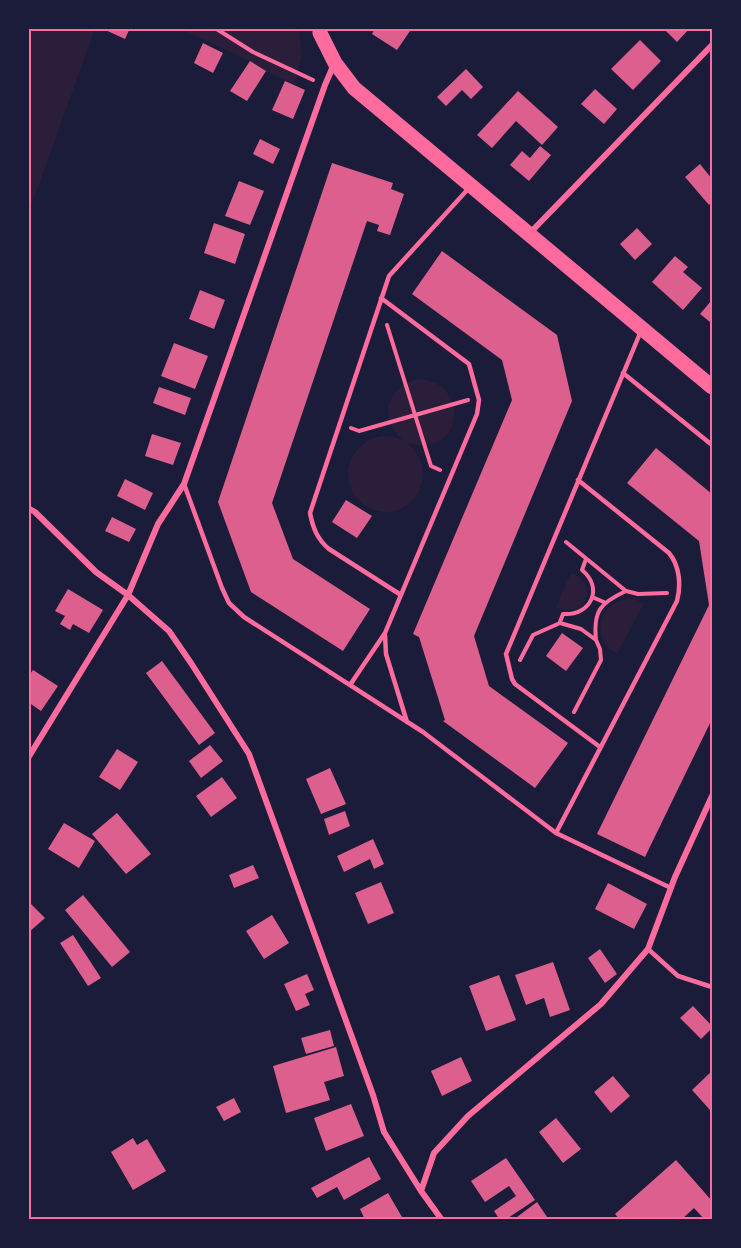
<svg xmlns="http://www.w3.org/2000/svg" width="741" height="1248" font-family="Rubik,sans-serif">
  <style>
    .green { fill: #2a1e3b }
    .building { fill: #dd5f8e }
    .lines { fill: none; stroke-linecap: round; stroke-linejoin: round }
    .path { stroke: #ff6b9d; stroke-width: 4 }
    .service { stroke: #ff6b9d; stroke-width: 4.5 }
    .minor { stroke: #ff6b9d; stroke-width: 6 }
    .primary { stroke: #ff6b9d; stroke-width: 15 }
    .neatline { fill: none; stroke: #ff6b9d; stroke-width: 2 }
  </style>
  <rect width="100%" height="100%" fill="#1b1b3a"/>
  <path class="green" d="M29,28L95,29L29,212L28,29Z
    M181,29H299L302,54L295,85L266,71L250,61Z
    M416,379C464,379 467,440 426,445C419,446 413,444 407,443C447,476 404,533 363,504C354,498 349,487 348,476C347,456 364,436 385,436C391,436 397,438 403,440C378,418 386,389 416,379Z
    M571,573C601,583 585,621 556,607Z
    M629,599L637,600L644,603L617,654C589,638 598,603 629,599Z"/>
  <path class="building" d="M101,28H130L125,39Z
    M375,28H412L397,50L372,34Z
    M663,28H690L677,42Z
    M640,40L661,61L633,90L611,69Z
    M203,43L223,53L213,73L194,63Z
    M250,61L266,71L247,101L230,91Z
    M466,69L483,87L471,99L462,90L446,106L437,97Z
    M285,81L305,90L293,119L272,110Z
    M595,89L617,109L604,124L581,104Z
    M518,91L558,127L542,145L516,121L492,148L477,135Z
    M260,139L280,149L273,164L253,154Z
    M540,146L551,155L529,181L510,165L522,151L530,158Z
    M332,163L393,183L391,189L404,194L390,235L377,231L379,225L367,221L272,503L293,559L370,609L343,651L251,592L218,502Z
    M700,164L712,179V201L709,205L685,177Z
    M239,181L264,191L250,225L225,216Z
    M214,223L245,234L235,264L204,253Z
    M637,228L652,244L635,260L620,244Z
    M442,251L557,335L572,401L474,636L489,686L568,743L535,788L443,721L445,720L419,637L413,634L512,400L502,360L412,294Z
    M675,256L688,267L683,272L702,288L683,310L652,282Z
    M200,290L225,300L214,329L189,319Z
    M711,301L712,302V319L710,322L700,314Z
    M174,343L208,356L195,389L161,376Z
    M159,387L191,398L185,415L153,403Z
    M152,434L181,443L173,465L145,456Z
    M656,448L712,494V719L645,857L597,834L709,605L699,541L627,483Z
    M125,479L153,493L145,510L117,496Z
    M346,500L372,516L357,538L332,522Z
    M112,517L136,529L129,542L105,531Z
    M68,589L103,610L89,633L73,624L70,630L60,624L65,616L55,611Z
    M562,633L583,648L566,671L546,656Z
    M162,661L215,733L199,745L146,673Z
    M33,670L58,686L41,711L28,702V677Z
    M210,745L223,761L201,778L189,761Z
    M117,749L138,762L120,790L99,777Z
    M330,768L346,804L321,814L306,779Z
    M222,777L237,798L211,817L196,796Z
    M345,811L350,826L329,835L324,819Z
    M117,813L151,854L126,874L92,834Z
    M64,823L95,841L79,868L48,849Z
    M373,839L384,864L374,869L370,859L344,872L337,856Z
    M253,865L259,878L234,888L229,875Z
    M381,882L394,913L368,924L355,893Z
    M608,883L647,904L634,929L595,909Z
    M83,895L130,952L112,967L65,910Z
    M28,901L45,918L28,933Z
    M272,915L289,943L264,959L246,931Z
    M73,935L101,978L88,986L60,943Z
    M600,949L617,974L605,983L588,958Z
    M553,962L570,1010L550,1017L544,998L526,1005L515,975Z
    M307,974L314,990L305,994L310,1005L296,1011L284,984Z
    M499,975L516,1020L486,1031L469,986Z
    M693,1006L712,1026V1028L701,1039L680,1018Z
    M330,1030L334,1046L306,1054L301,1038Z
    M336,1047L344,1076L324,1082L330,1100L286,1113L273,1066Z
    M461,1057L472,1081L442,1096L431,1071Z
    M712,1071V1108L710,1110L692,1090Z
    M613,1076L630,1096L611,1113L594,1092Z
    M234,1098L241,1112L224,1121L216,1107Z
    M351,1104L364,1136L326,1151L314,1118Z
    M556,1118L581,1149L563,1163L539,1132Z
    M133,1138L137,1145L147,1139L166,1171L133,1190L111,1152Z
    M369,1157L381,1179L344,1200L337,1187L317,1198L311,1188Z
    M506,1158L535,1200L505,1220H500L494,1211L516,1196L509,1186L485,1202L471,1181Z
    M676,1160L712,1201V1220H705L694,1208L681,1220H620L615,1214Z
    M388,1193L402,1217L397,1220H365L360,1209Z
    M537,1202L549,1220H513Z"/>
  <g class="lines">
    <path class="path" d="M215,28L253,52L313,80
      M387,325L431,466L440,470
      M351,428L359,431L468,400
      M566,542L626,591
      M592,597L606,603
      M560,622L563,614C591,616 604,588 582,570L586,559
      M596,640C593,611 600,603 626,591L638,594L667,593
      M520,660L533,635L560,623L581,629L596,640L600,649L601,660L574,712"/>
    <path class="service" d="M623,373L712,445
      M184,484L222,588L229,603L244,617L423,732L556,833L671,888
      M401,595L329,549C317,539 313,528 310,513L389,276L469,188
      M385,635L386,654L407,722
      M350,685L385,633L477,414L479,400L469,364L381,298
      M600,747L515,684L512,679L506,654L641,331
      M556,833L677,601C681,586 680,566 669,553L578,480
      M648,949L678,976L712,987"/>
    <path class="minor" d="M529,234L712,45
      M28,508L35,512L96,572L128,595L169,631L191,663L249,754L373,1095L384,1132L421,1191L442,1220
      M28,758L128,595L158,524L184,484L325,85L334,64
      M421,1191L434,1153L468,1116L601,1004L648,949L675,877L712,796"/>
    <path class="primary" d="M320,28V33L335,63L354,88L712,387"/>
  </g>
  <rect width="741" height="1248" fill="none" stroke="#1b1b3a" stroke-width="60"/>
  <rect x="30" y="30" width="681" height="1188" class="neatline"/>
</svg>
